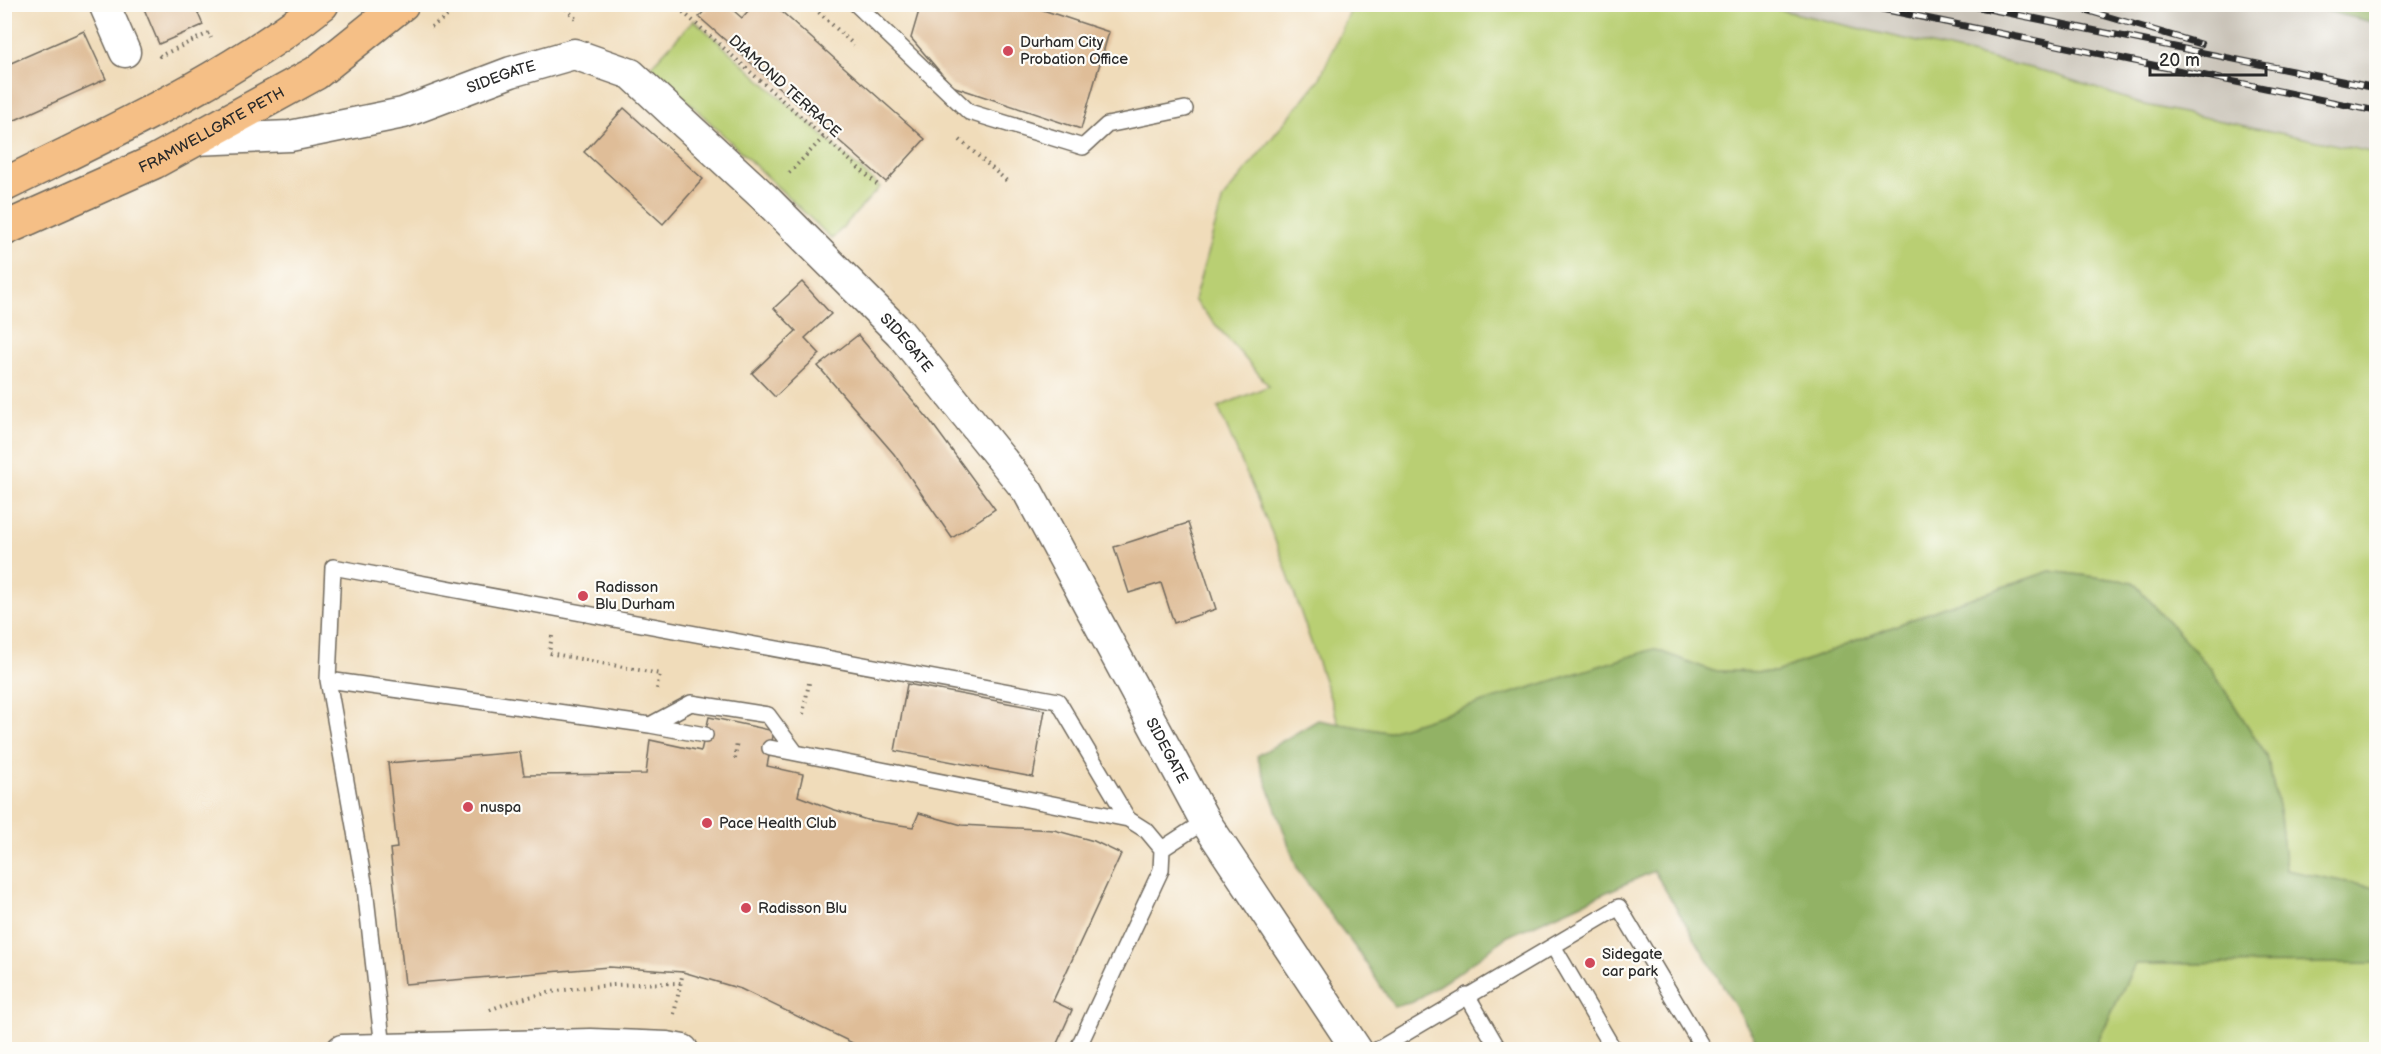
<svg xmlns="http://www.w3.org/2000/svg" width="2381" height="1054" font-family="'Balsamiq Sans',sans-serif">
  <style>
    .industrial { fill: #c9c3b8 }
    .green { fill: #b9cf73; stroke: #727d4f; stroke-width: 1.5 }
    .forest { fill: #92b265; stroke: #5e6e48; stroke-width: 1.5 }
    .building { fill: #dfbd98 }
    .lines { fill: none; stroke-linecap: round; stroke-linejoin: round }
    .lane-casing { stroke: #70695d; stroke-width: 18 }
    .street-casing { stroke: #70695d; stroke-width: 33 }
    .highway-casing { stroke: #70695d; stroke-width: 36 }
    .path { stroke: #70695d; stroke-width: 4; stroke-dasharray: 1.5 4.5; stroke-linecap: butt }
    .lane { stroke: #fff; stroke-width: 15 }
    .street { stroke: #fff; stroke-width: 30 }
    .highway { stroke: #f5bf86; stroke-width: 33 }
    .rail-casing { stroke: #2b2b2b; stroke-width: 7 }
    .rail { stroke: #fdfcf7; stroke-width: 4.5; stroke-dasharray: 14; stroke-linecap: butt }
    .poi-dot { fill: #d1495b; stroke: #fdfcf7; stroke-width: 2 }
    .labels { text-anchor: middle; stroke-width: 4.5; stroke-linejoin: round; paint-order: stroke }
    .poi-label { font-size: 15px; fill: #2b2b2b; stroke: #fdfcf7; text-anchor: start }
    .street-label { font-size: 15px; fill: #2b2b2b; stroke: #fdfcf7 }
  </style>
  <rect width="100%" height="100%" fill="#fdfcf7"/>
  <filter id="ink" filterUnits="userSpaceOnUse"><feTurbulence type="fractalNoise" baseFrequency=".0167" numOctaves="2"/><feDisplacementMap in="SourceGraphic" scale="12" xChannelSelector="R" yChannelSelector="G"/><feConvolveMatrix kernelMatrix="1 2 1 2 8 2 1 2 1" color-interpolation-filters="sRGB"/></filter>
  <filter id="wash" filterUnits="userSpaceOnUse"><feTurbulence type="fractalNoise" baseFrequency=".008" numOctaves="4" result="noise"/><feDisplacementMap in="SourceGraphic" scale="24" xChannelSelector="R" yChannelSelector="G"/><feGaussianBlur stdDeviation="1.35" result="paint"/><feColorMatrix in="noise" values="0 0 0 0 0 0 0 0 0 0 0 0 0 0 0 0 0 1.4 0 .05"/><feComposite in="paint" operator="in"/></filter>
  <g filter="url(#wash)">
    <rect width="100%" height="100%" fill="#f0dcba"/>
    <path class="industrial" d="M1759,5H2301L2376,23V153L2145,105L2048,72Z"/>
    <path class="green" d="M1353,5H1759L2048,72L2145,105L2376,153V888L2286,870L2280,816L2267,756L2211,669L2133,582L2050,571L1939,609L1776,672L1713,671L1654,649L1387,732L1339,724L1280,552L1218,407L1269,386L1194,300L1223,198L1319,80Z
      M694,20L880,187L832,239L651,66Z
      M2376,963V1049L2094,1050L2135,964Z"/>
    <path class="forest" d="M2301,5H2376V23Z
      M2050,571L2133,582L2211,669L2267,756L2280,816L2286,870L2376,888V963L2135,964L2094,1049H1761L1654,871L1506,937L1461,971L1413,1002L1394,1007L1360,954L1298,871L1257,756L1318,720L1387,732L1654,649L1713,671L1776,672L1939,609Z"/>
    <g id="blocks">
      <path class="building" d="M142,4H194L203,25L159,44Z
        M710,4H726L742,18L754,4H773L925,139L886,182L699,17Z
        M921,4H1025L1109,32L1081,129L952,86L911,38Z
        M84,31L106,79L4,125V66Z
        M624,108L703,179L663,224L584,152Z
        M802,282L831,314L805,338L820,354L775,397L752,373L796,331L774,308Z
        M858,335L931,422L995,509L952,538L894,454L818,366Z
        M1188,523L1216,609L1174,623L1161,583L1129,593L1114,547Z
        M907,684L1045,710L1033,777L895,751Z
        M709,717L774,731L767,766L803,774L798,796L832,809L867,820L913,827L919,813L962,825L1054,830L1094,841L1121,854L1053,1001L1072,1010L1054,1050H867L741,989L683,972L609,967L405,984L390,849L397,848L388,763L520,752L524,775L646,774L650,740L701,751Z"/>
    </g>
  </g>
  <g filter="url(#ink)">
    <use href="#blocks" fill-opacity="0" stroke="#70695d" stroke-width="1.5"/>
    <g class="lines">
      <g class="lane-casing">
        <path id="lane" d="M856,4L969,112L1083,147L1107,125L1185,109
          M328,680L650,725L691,703L768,715L796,753L1128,819L1147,831L1162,849L1161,870L1077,1050
          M650,725L705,735
          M770,748L796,753
          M1162,849L1205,821
          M1553,946L1614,1050
          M1467,995L1499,1050
          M383,1048L365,888L328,680L333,567L1058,701L1128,819
          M1377,1050L1619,907L1704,1050"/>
      </g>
      <g class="street-casing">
        <g id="street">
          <path d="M104,4L125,52"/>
          <path id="s1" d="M194,140L290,136L403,113L511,72L574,54L631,74L765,198L900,333L1028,492L1205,821L1357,1050"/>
          <path d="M342,1050L591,1044L667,1047L683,1050"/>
        </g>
      </g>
      <g class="highway-casing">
        <g id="highway">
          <path d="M4,185C113,131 227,80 322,4"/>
          <path id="s2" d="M4,229L154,162L316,73L402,4"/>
        </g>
      </g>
      <path class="path" d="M562,4L576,19
        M674,4L880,187
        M810,4L854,45
        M431,27L465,4
        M159,55L160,56L209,33L211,38
        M960,140L1009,183
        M789,173L824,137
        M552,636L549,653L660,674L657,689
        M803,714L809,683
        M735,759L737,742
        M490,1010C549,985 618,984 681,983
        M674,1014L683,972"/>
      <use href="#lane" class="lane"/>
      <use href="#street" class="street"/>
      <use href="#highway" class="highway"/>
      <g class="rail-casing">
        <path id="rail" d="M1858,4L2376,111
          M1964,4L2376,88
          M2065,4L2201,44"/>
      </g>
      <use href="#rail" class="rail"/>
    </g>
  </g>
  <g class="poi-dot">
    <circle cx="1008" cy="51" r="6"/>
    <circle cx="583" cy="596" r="6"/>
    <circle cx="468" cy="807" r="6"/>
    <circle cx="707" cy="823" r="6"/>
    <circle cx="746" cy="908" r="6"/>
    <circle cx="1590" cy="963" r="6"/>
  </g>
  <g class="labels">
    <g class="poi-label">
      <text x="1020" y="47">Durham City<tspan x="1020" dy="17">Probation Office</tspan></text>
      <text x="595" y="592">Radisson<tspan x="595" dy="17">Blu Durham</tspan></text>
      <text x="480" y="812">nuspa</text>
      <text x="719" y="828">Pace Health Club</text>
      <text x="758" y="913">Radisson Blu</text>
      <text x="1602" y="959">Sidegate<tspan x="1602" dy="17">car park</tspan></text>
    </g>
    <g class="street-label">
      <text dy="5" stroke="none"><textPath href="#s1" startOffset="316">SIDEGATE</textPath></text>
      <text transform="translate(785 86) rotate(42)" y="5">DIAMOND TERRACE</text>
      <text dy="5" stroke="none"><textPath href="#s2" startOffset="230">FRAMWELLGATE PETH</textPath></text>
      <text dy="5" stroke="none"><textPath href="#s1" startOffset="838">SIDEGATE</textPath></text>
      <text dy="5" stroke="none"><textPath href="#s1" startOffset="1324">SIDEGATE</textPath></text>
    </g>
  </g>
  <rect width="2381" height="1054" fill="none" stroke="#fdfcf7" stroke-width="24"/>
  <path d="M2150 66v9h116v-9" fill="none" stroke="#2b2b2b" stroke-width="3"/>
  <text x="2159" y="66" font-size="18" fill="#2b2b2b" stroke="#fdfcf7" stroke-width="4.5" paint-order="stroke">20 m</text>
</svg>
